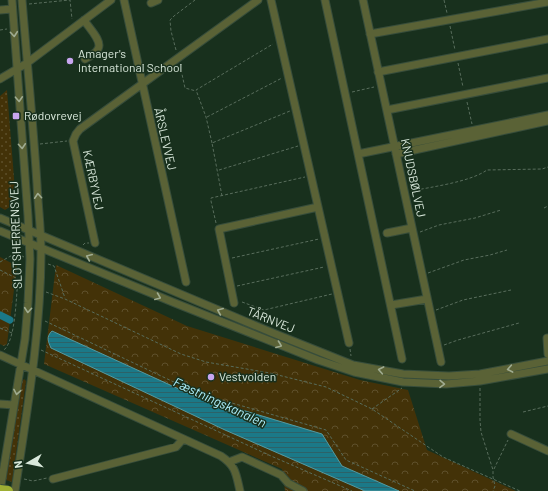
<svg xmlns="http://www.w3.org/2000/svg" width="548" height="491" font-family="Barlow,sans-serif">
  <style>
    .grass { fill: url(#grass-dots) }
    .park { fill: url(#park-crowns) }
    .water { fill: url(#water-rules); stroke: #549aa1 }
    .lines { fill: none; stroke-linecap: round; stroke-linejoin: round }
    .canal { stroke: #1b7988; stroke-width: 7 }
    .minor-casing { stroke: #374d3b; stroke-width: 9 }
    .path { stroke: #586d5c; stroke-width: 1; stroke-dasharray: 3 2; stroke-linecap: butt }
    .minor { stroke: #5a6236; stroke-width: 7 }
    .highway-bridge-casing { stroke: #374d3b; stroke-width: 12; stroke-linecap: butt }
    .highway-bridge { stroke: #9dae33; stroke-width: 10 }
    .oneway { stroke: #a0ac91 }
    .poi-dot { fill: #c8a6ef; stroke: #18301d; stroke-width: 1.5 }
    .labels { text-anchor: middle; stroke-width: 3; stroke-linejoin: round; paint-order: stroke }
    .poi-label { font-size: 12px; fill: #d9e8db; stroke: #18301d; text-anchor: start }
    .street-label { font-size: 12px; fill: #d9e8db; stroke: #18301d }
    .water-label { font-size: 13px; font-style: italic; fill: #aff2ff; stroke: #18301d }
  </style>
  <defs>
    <pattern id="grass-dots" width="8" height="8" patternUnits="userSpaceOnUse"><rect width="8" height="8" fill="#433208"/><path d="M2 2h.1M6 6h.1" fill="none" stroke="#5e502b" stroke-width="1.8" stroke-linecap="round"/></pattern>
    <pattern id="park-crowns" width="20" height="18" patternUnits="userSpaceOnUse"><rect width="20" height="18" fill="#433208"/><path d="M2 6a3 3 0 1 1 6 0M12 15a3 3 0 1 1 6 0" fill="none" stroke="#5e502b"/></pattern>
    <pattern id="water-rules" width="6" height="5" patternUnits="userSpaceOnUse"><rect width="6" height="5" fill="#1b7988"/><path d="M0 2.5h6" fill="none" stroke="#2c6268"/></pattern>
  </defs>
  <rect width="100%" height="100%" fill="#18301d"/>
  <path class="grass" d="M7,90L16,203L5,210L0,207V96Z
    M24,379L26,381L12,482L6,480L22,381Z"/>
  <path class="park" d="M0,257L17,266L7,344L4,346L0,344Z
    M56,265L187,326L360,380L408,390L427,450L516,491H285L282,469L44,364Z"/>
  <path class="water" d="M52,331L192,395L322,434L342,466L399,491H365L225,430L51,348C48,341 46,337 52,331Z"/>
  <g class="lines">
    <path class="canal" d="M0,315L10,320"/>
    <g class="minor-casing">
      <path id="minor" d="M124,0L186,282
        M271,0L349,343
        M325,0L402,359
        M363,0L441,362
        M151,3L158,0
        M0,10L12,9
        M84,20C88,27 103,41 98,49C96,53 89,57 85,59
        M370,34L548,2
        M378,72L548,39
        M0,79L27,63L111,0
        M387,110L548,78
        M358,154L548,115
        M396,154L548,121
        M0,218L273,333L353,365L403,374L449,376L480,374L548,361
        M0,231L175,303L318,360L354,372L403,382L446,384L480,381L548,369
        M387,233L412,228
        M95,243L73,141L76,134L80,129L258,0
        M234,303L219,229L318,207
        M391,305L427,299
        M547,338L548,354
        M0,355L221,456C236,466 236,474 240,491
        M0,404L14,405
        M511,434L548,451
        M229,462L242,457L281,475L288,483L303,491
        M53,479L176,447L183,439
        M0,491L25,339L28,303L30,259L28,216L12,0
        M15,491C27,411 41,331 41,251C41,228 38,206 37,184C33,123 27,61 22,0"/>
    </g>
    <path class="path" d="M444,0L447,13
      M29,4L70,0L72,19
      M450,26L455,50
      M0,30L7,29
      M176,50L171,31L170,20L174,16L195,0
      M458,63L463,87
      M180,65L185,88L196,91
      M352,92L374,87
      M467,102L472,124
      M207,117L282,78
      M212,143L206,117L196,90L273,44
      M40,144L67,141
      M219,170L298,146
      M411,191C431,187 470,182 487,170L542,169L548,167
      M222,196L212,143L290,111
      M544,208L548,206
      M216,223L211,201V198L305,177
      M420,232L439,225L475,218L501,210
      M83,245L85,243H89
      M232,258L319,239
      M0,262L16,253L24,257
      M48,264L54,266L65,298
      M0,270L18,279C16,296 16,339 4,350
      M428,273L464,260L490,255L507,250
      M237,286L324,267
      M46,292L65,299L181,354L206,362L270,373L326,387L372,409L443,457L520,491
      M242,302L264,310L332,294
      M436,310L463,300L511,290
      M45,321L197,393L326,430L346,460L415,491
      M0,328L12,333
      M444,345L458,340L519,323
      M350,349L351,356
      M41,350L271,456L352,491
      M480,388V420L481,432L493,470V477L495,486L493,491
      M372,409L402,388
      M523,412L548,406
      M494,469L508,440
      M24,479L33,481L47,478"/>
    <use href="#minor" class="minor"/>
    <g class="highway-bridge-casing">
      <path id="highway-bridge" d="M0,490L8,491"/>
    </g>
    <use href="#highway-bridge" class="highway-bridge"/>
  </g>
  <defs><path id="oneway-chevron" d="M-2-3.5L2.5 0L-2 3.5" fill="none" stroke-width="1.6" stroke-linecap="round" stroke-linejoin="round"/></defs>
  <g class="oneway">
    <use href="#oneway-chevron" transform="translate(14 34) rotate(85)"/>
    <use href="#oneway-chevron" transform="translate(19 99) rotate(87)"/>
    <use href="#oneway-chevron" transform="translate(22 146) rotate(86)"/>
    <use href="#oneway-chevron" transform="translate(38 196) rotate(-94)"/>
    <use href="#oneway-chevron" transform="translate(89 257) rotate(-157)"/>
    <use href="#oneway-chevron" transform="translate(158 297) rotate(22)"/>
    <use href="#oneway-chevron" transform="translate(28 310) rotate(95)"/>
    <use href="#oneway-chevron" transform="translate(220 311) rotate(-157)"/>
    <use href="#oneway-chevron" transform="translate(279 345) rotate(21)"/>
    <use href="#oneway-chevron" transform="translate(510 369) rotate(169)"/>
    <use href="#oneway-chevron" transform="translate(381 370) rotate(-169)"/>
    <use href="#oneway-chevron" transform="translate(442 384) rotate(1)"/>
    <use href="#oneway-chevron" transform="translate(17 392) rotate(100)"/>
  </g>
  <g class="poi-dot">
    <circle cx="70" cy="61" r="4"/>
    <rect x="12" y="112" width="8" height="8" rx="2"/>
    <circle cx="211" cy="377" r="4"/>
  </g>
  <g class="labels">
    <g class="poi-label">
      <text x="78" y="58">Amager's<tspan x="78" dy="14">International School</tspan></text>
      <text x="24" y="120">Rødovrevej</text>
      <text x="219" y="381">Vestvolden</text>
    </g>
    <g class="street-label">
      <text transform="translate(165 139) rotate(77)" y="4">ÅRSLEVVEJ</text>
      <text transform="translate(413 178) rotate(78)" y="4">KNUDSBØLVEJ</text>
      <text transform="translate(93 180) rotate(78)" y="4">KÆRBYVEJ</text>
      <text transform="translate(16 235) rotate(-92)" y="4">SLOTSHERRENSVEJ</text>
      <text transform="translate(271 320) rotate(22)" y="4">TÅRNVEJ</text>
    </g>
    <g class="water-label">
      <text transform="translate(220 402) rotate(25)" y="5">Fæstningskanalen</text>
    </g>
  </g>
  <g transform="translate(28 463) rotate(261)" stroke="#18301d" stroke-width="3" paint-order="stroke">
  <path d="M0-3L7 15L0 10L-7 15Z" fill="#d9e8db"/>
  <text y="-6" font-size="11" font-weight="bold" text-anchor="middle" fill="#d9e8db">N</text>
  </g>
</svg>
